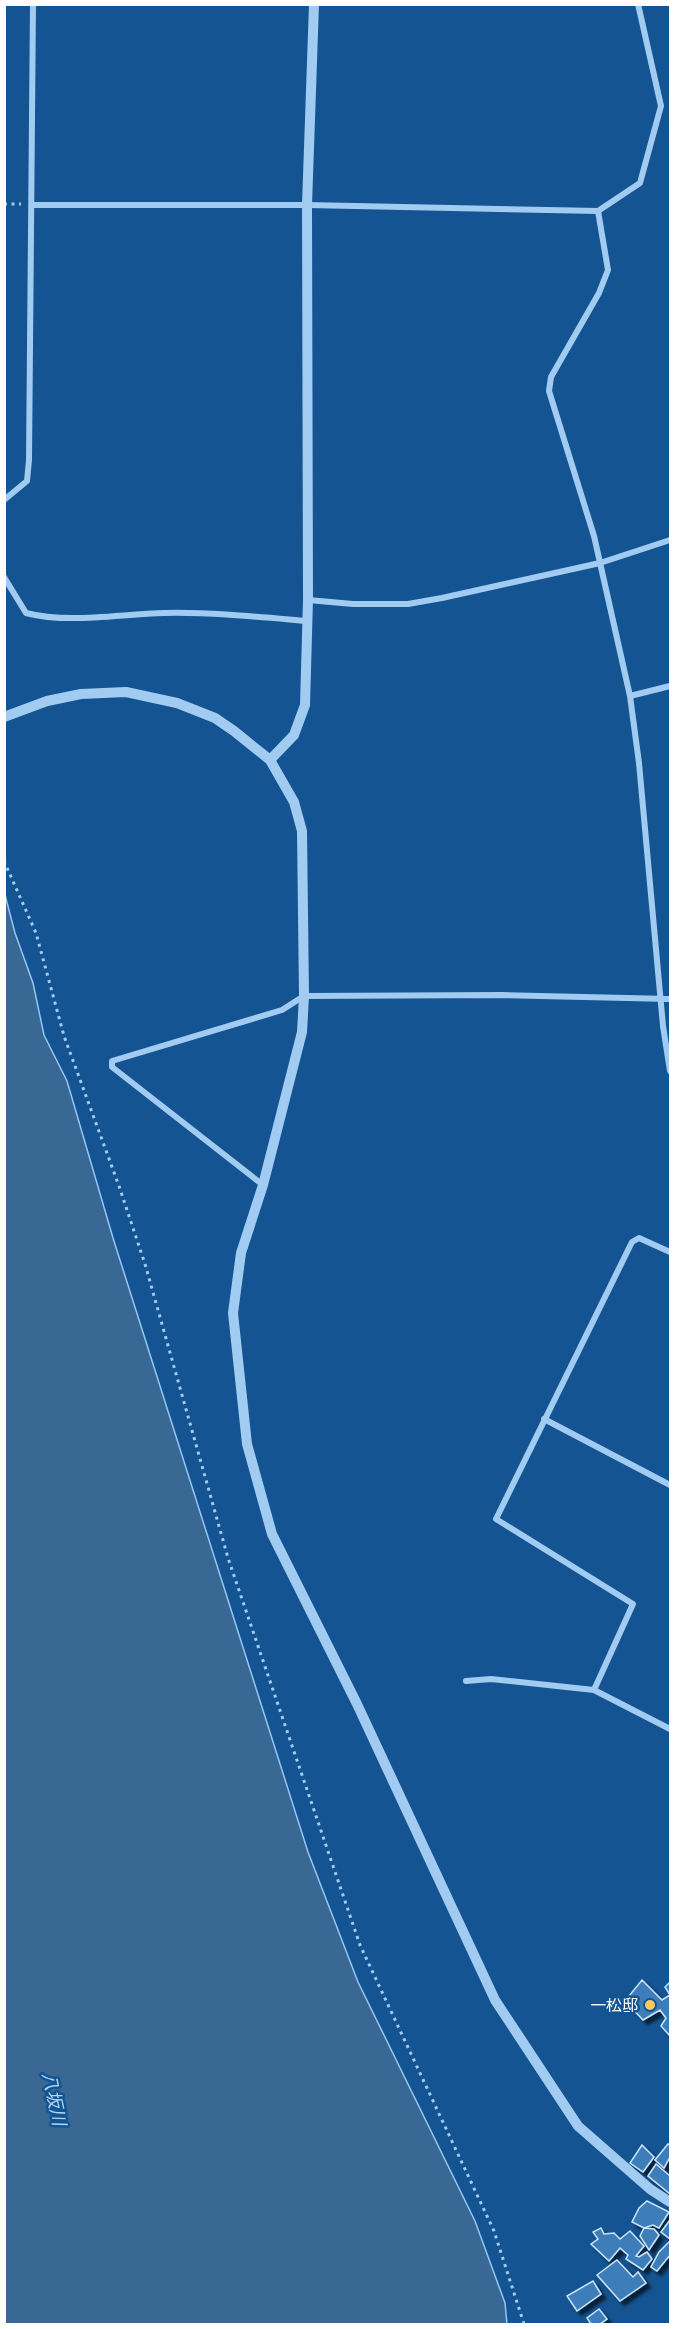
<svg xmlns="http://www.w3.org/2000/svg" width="675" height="2329" font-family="Helvetica,'Noto Sans JP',sans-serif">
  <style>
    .water { fill: #3a6895; stroke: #94c7f4; stroke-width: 1.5 }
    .building { fill: #3d7eba; stroke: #c9e4fc; stroke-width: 1.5; filter: url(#shadow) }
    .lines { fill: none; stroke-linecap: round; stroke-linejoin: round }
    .path { stroke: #a2cbf1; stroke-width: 3; stroke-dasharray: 3 4.5; stroke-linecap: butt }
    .minor { stroke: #a2cbf1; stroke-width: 6 }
    .tertiary { stroke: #a2cbf1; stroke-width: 10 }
    .poi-dot { fill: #ffc762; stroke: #145492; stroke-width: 2 }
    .labels { text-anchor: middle; stroke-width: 5; stroke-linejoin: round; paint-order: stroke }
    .poi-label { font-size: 16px; fill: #fff; stroke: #145492; text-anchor: end }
    .water-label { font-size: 18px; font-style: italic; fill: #aed5f8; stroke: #145492 }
  </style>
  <defs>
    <filter id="shadow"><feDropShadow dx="4.5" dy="4.5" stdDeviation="1.5" flood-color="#0009"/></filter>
  </defs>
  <rect width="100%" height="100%" fill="#145492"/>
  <path class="water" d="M4,891L15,933L33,983L44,1035L67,1081L113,1238L308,1852L358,1982L475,2221L505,2303L507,2324H5Z"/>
  <path class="building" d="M642,1980L662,2000L670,1995L665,1987L670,1982V2036L661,2026L666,2018L660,2010L643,2020L625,2001Z
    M668,2144L670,2145V2157L664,2168L655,2160Z
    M642,2145L654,2157L643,2172L630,2163Z
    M656,2164L670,2176V2194L648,2176Z
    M647,2201L669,2212L659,2228L653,2225L644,2228L632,2222L639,2208Z
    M670,2220V2239L661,2232Z
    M601,2228L604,2234L614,2233L620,2239L630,2231L644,2246L636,2256L639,2257L647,2252L652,2259L643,2270L626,2259L628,2255L620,2248L609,2261L591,2244L598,2239L593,2232Z
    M644,2228L654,2229L659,2235L649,2250L640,2236Z
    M670,2241V2255L657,2271L651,2267L659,2252Z
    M617,2260L633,2277L638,2272L646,2283L620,2301L597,2275Z
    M593,2281L601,2294L577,2311L567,2296Z
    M599,2309L607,2319L600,2324H591L587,2318Z"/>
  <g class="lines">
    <path class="path" d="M4,204H21
      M4,861L36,933L64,1036L119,1186L145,1264L228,1558L360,1945L494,2231L524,2324"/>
    <path class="minor" d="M32,205H307L598,211L640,183L661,106L638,4
      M598,211L608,270L599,293L551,377L549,391L594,536L630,696L639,763L663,1026L670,1071
      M4,500L27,481L29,460L33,4
      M4,577L26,613C68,624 120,614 164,613C211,612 260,617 307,621
      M308,600L353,604H408L442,598L600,563L670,540
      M630,696L670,686
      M263,1185L112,1067V1061L282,1010L304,996L502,995L670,999
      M544,1419L670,1485
      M466,1681L491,1679L594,1690L670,1729
      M594,1690L633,1604L496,1519L632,1242L639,1238L670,1252"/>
    <path class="tertiary" d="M4,717L47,701L81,694L126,692L177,703L215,718L234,731L270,760L294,802L302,831L304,996L302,1032L263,1185L241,1253L233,1313L247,1444L272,1534L357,1704L495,2000L578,2126L650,2189L670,2202
      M270,760L294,735L305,705L308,600L307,205L314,4"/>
  </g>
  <circle class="poi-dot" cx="650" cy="2005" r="6"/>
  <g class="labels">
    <g class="poi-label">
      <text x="638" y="2011">一松邸</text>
    </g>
    <g class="water-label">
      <text transform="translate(54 2099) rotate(78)" y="6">八坂川</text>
    </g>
  </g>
  <rect width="675" height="2329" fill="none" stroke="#ffffff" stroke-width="12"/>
</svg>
